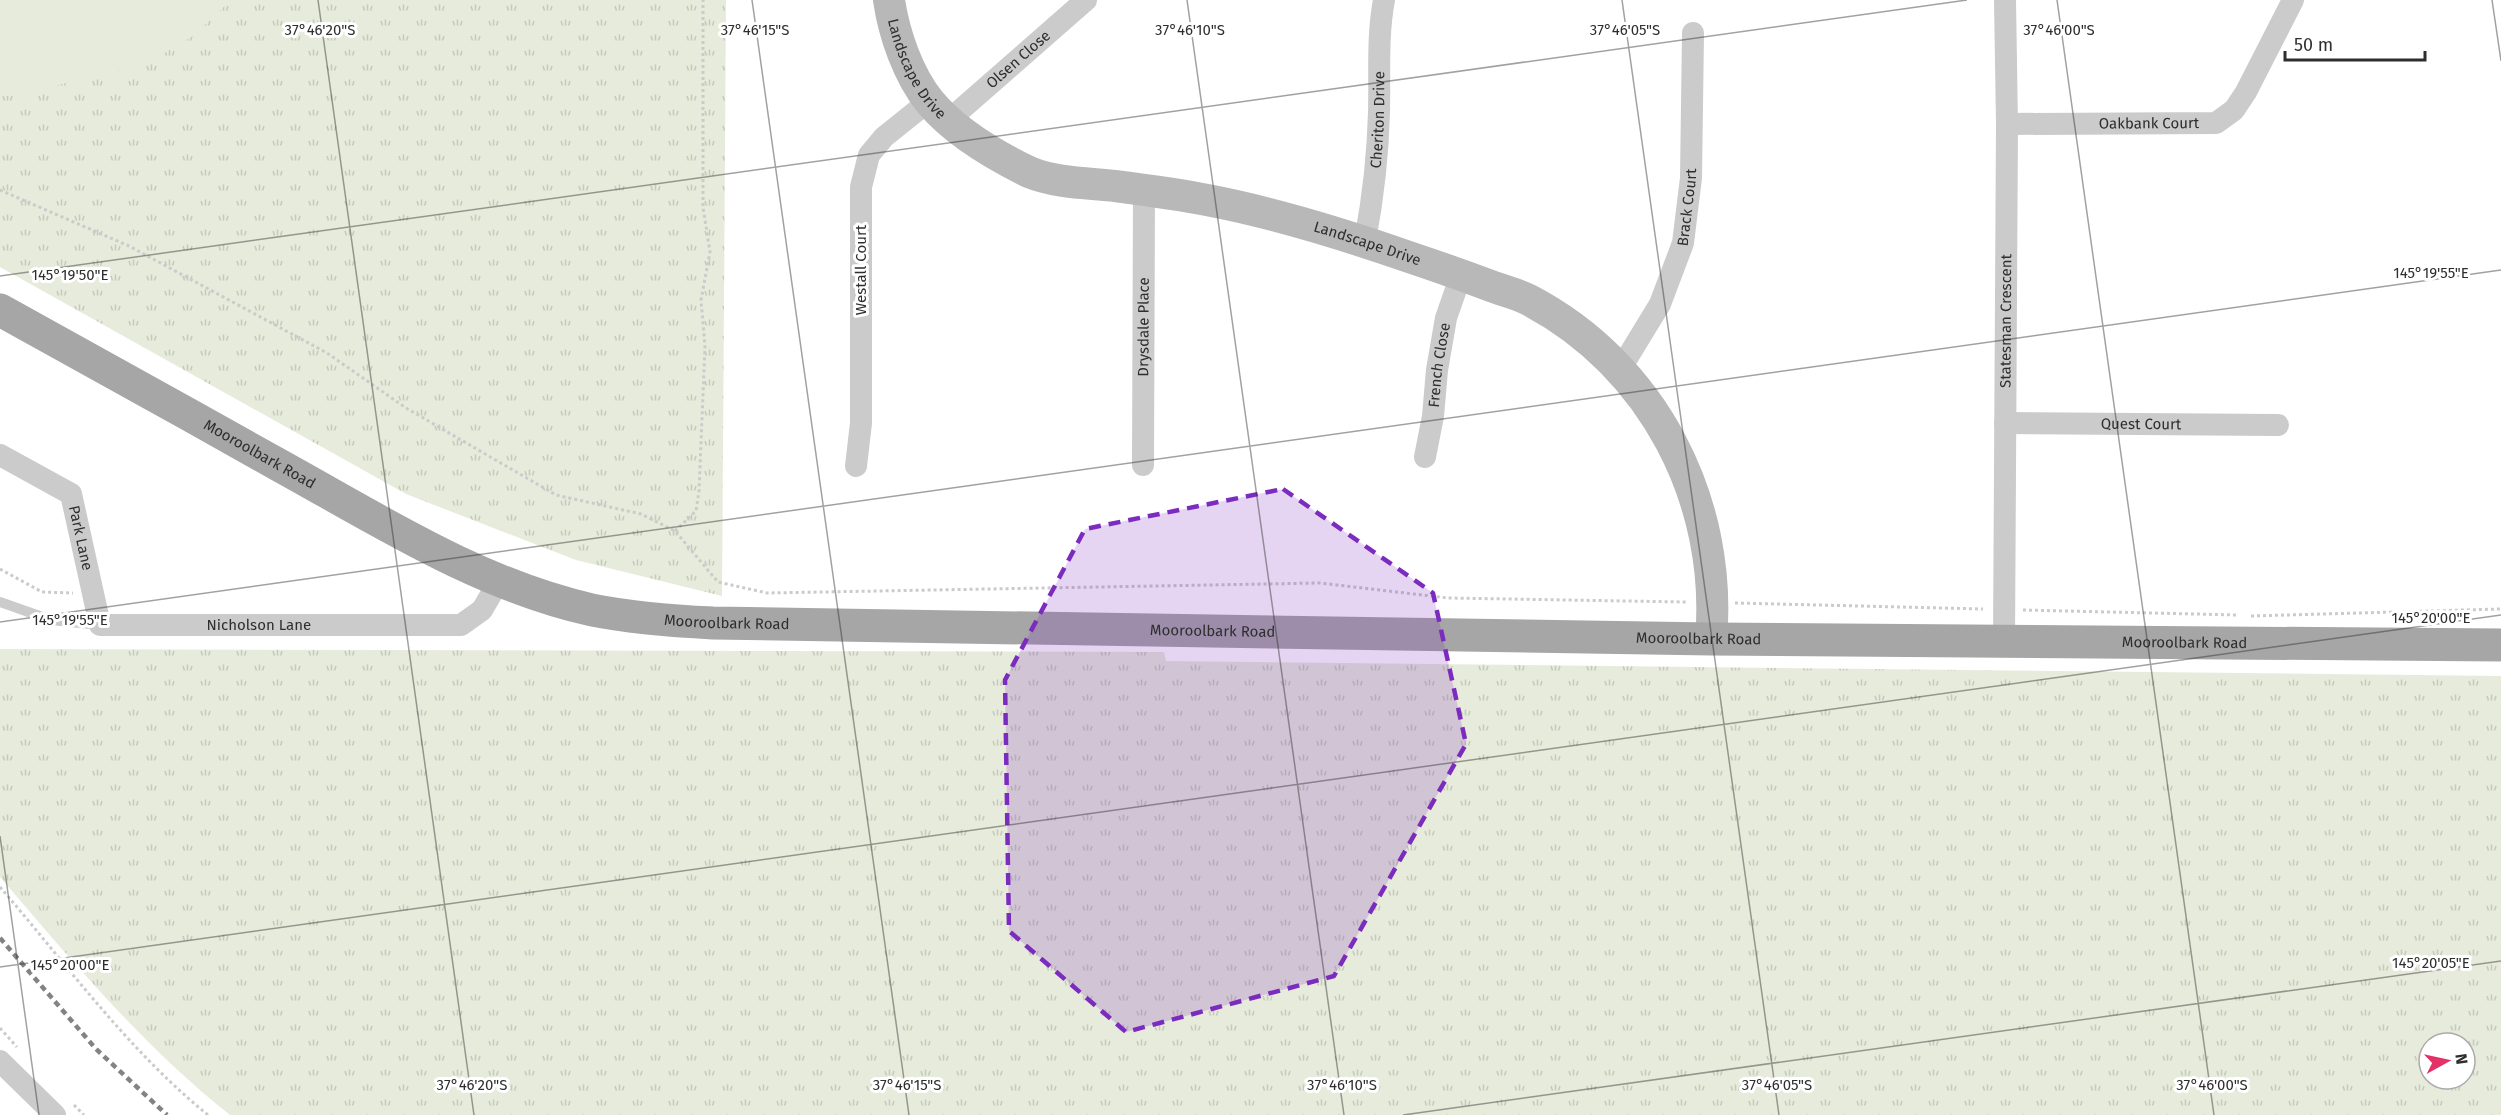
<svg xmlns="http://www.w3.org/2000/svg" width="2501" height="1115" font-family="'Fira Sans',sans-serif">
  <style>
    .grass { fill: url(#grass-tufts); fill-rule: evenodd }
    .garden { fill: #e7ebdb }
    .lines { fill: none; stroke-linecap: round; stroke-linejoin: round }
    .path { stroke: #cbcbcb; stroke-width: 3; stroke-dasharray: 3 3; stroke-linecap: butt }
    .lane { stroke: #cbcbcb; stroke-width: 10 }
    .street { stroke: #cbcbcb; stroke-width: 22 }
    .secondary { stroke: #b8b8b8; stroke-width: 32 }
    .primary { stroke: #a6a6a6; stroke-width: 33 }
    .rail { stroke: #838383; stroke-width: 4.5; stroke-dasharray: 6 4.5; stroke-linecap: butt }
    .marked { fill: #7b2cbf; fill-opacity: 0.2; stroke: #7b2cbf; stroke-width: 4.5; stroke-dasharray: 12 8; stroke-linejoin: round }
    .ticks { fill: none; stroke: #2e2e2e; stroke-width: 1.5; stroke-opacity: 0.45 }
    .labels { text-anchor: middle; stroke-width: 6; stroke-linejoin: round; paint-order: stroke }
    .street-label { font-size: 15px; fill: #2e2e2e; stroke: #fff }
    .ticks-label { font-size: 15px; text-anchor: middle; fill: #2e2e2e; stroke: #fff; stroke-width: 6; stroke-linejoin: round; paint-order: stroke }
  </style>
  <defs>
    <pattern id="grass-tufts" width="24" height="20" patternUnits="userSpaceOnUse" patternTransform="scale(1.5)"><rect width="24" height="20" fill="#e7ebdb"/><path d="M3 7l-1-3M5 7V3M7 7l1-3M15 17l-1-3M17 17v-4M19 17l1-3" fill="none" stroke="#c6cabc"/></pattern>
  </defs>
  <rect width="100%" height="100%" fill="#fff"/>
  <path class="grass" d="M0,0H726L722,596L576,560L406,494L0,267Z
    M0,649L1164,652L1166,661L2501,676V1115H230C143,1046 72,961 0,877ZM2429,1043H2465V1079H2429Z"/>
  <path class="garden" d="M0,0H231L193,36L146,64L12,96H0Z"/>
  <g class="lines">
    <path class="path" d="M0,190L129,246L327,353L406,408L556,495L641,514L675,531L718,582L767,593L1320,583L1448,598L1686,602
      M675,531L696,511L699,491L705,346L701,300L710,252L703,207V0
      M0,569L42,592L73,593
      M1735,603L1983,609
      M2023,610L2238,615
      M2251,616L2501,609
      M0,887C67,965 128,1050 208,1115
      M0,1028L17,1047
      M74,1105L84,1115"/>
    <path class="lane" d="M0,602L51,620L100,625"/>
    <g class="street">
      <path id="s1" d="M949,120L1086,0"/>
      <path id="s2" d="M2007,124L2216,123L2234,110L2246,92L2293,0"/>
      <path id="s3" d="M1365,241C1373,198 1378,155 1379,112C1380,74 1377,37 1384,0"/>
      <path id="s4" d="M1621,368L1660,304L1683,243L1691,178L1693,33"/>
      <path id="s5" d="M2005,423L2278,425"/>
      <path id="s6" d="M0,455L71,494L100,625H461L482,610L499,581"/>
      <path id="s7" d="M1425,457L1433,416L1437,370L1446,318L1461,275"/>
      <path id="s8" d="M1143,465L1144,191"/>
      <path d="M856,466L861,423V187L869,155L884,137L929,101"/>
      <path id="s9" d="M2004,642L2007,124L2005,0"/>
      <path d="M0,1061L55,1115"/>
    </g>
    <path class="secondary" id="s10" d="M889,0C894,34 908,75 930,102C955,132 994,155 1029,172C1055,183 1087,183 1115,186C1146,190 1177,194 1207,200C1276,213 1343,234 1409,257C1436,266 1464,276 1491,286C1504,291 1518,294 1529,300C1653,365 1723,501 1711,639"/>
    <path class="primary" id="s11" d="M0,310C92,361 185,412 277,464C377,519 479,585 592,610C632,618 672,621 713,623L1711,639L2501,645"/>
    <path class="rail" d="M0,938L96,1049L167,1115"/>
  </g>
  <path class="marked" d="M1283,489L1433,593L1466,744L1334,976L1126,1032L1009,931L1005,680L1085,529Z"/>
  <path class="ticks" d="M318,0L474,1115M752,0L909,1115M1187,0L1344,1115M1622,0L1779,1115M2057,0L2214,1115M2492,0L2501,61M0,276L1967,0M0,622L2501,270M0,836L39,1115M0,967L2501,615M1403,1115L2501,961"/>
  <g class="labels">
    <g class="street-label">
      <text dy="5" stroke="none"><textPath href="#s1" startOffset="92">Olsen Close</textPath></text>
      <text dy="5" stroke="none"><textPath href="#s10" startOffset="75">Landscape Drive</textPath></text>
      <text dy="5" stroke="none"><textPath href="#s3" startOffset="122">Cheriton Drive</textPath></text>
      <text dy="5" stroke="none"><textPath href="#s2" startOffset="142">Oakbank Court</textPath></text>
      <text dy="5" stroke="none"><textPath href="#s4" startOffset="176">Brack Court</textPath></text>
      <text dy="5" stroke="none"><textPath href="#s10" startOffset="580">Landscape Drive</textPath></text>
      <text transform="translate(861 270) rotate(-90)" y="5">Westall Court</text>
      <text dy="5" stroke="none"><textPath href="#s9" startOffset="321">Statesman Crescent</textPath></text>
      <text dy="5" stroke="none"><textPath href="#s8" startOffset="138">Drysdale Place</textPath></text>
      <text dy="5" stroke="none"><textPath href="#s7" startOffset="93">French Close</textPath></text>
      <text dy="5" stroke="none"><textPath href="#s5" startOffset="136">Quest Court</textPath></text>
      <text dy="5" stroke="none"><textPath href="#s11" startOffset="297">Mooroolbark Road</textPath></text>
      <text dy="5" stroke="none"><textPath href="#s6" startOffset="126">Park Lane</textPath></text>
      <text dy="5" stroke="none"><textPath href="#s11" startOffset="801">Mooroolbark Road</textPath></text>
      <text dy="5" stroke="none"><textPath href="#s6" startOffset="374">Nicholson Lane</textPath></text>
      <text dy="5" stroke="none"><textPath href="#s11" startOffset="1287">Mooroolbark Road</textPath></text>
      <text dy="5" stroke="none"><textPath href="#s11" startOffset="1773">Mooroolbark Road</textPath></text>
      <text dy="5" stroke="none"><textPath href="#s11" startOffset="2259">Mooroolbark Road</textPath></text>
    </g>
  </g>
  <g class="ticks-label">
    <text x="320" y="35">37°46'20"S</text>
    <text x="755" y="35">37°46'15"S</text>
    <text x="1190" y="35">37°46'10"S</text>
    <text x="1625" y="35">37°46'05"S</text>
    <text x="2059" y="35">37°46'00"S</text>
    <text x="2431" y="278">145°19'55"E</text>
    <text x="70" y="280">145°19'50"E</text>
    <text x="2431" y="623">145°20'00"E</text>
    <text x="70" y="625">145°19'55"E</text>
    <text x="2431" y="968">145°20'05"E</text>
    <text x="70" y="970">145°20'00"E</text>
    <text x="472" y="1090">37°46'20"S</text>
    <text x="907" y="1090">37°46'15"S</text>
    <text x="1342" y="1090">37°46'10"S</text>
    <text x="1777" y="1090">37°46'05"S</text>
    <text x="2212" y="1090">37°46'00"S</text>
  </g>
  <g transform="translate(2447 1061) rotate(82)"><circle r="28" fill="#ffffff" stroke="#ababab" stroke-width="1.5"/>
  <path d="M0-4.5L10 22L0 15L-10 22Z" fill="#e43167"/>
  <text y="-9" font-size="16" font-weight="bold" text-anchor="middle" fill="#2e2e2e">N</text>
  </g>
  <path d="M2285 51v9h140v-9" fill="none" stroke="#2e2e2e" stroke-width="3"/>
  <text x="2294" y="51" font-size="18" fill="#2e2e2e" stroke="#ffffff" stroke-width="4.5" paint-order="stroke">50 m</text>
</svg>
